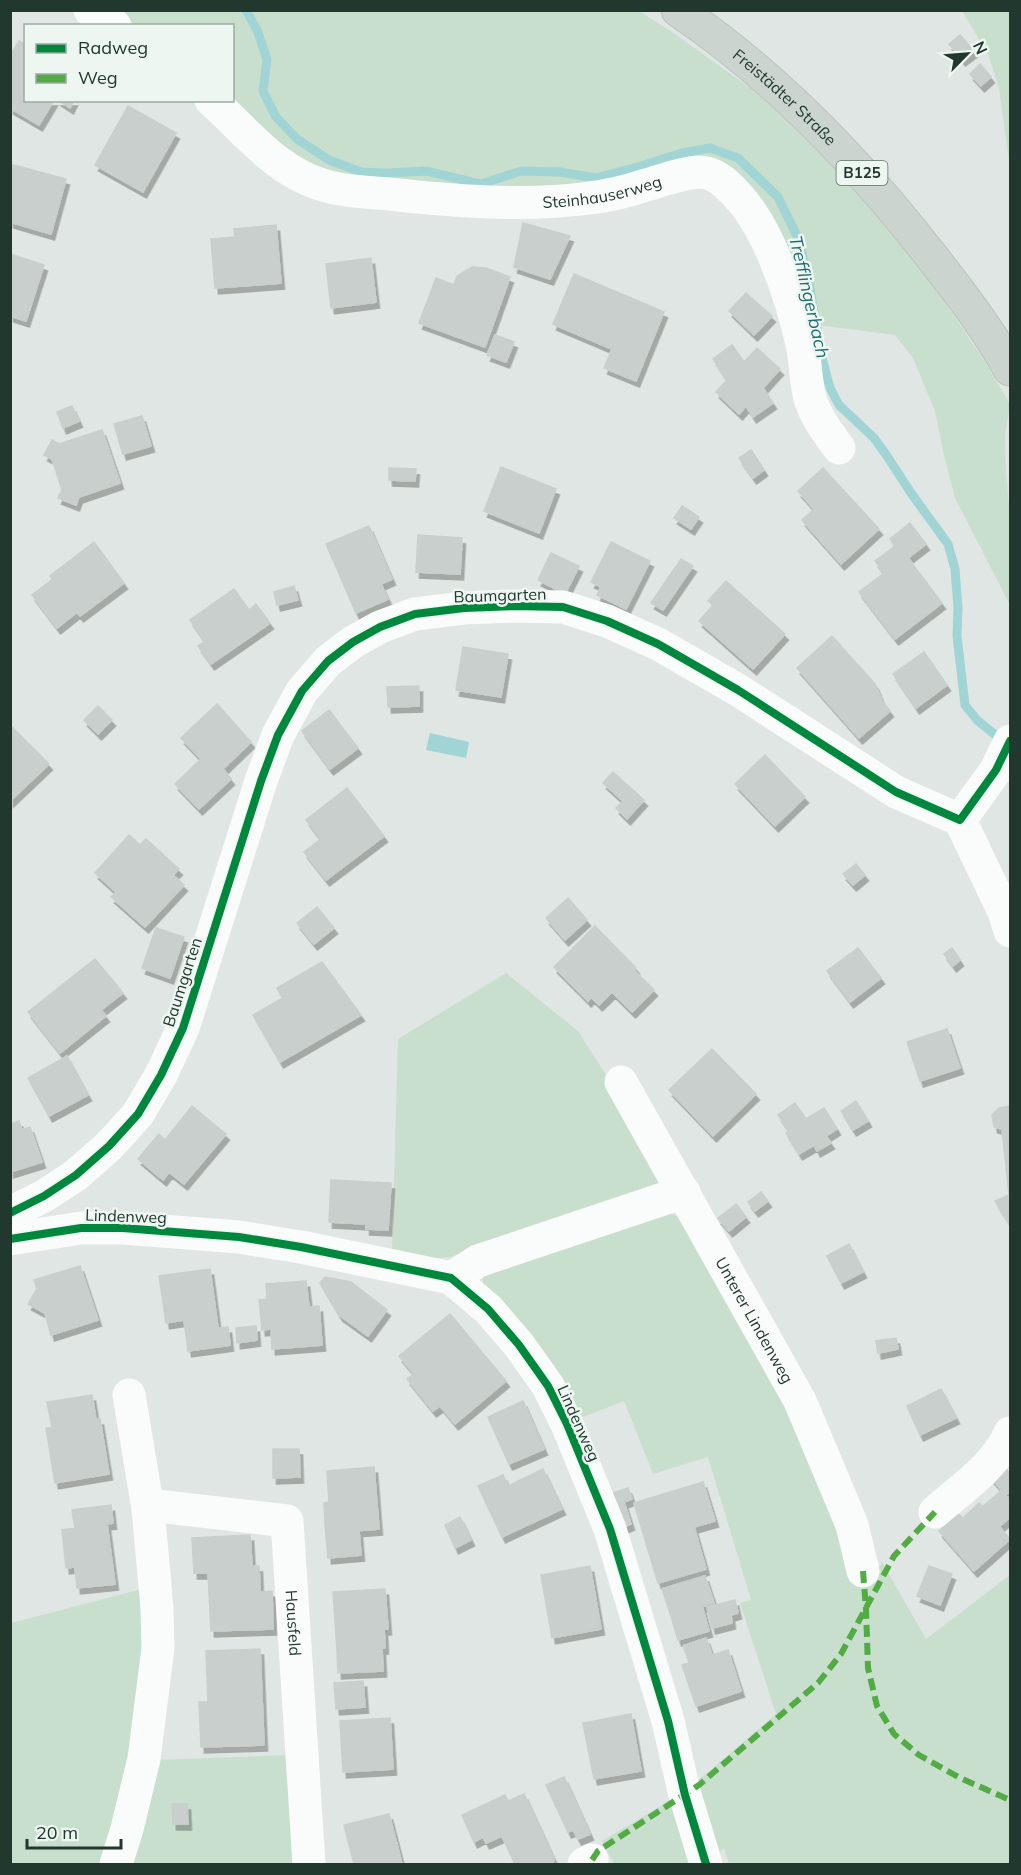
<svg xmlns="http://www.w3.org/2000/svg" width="1021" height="1875" font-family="Mulish,sans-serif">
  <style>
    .green { fill: #c9dfcd }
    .water { fill: #a1d4d4 }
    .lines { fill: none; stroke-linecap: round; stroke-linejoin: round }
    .stream { stroke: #a1d4d4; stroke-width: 9 }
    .building { fill: #c9cfcc; stroke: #c9cfcc; stroke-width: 1.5; filter: url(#shadow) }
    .major-casing { stroke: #bbc3bf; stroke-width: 35 }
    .minor { stroke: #fafbfb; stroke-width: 33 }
    .major { stroke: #ccd4d0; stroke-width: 33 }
    .quiet { stroke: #52ac44; stroke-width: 6; stroke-dasharray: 12 6; stroke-linecap: butt }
    .cycleway-casing { stroke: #eef6f1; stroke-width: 11 }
    .cycleway { stroke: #00873e; stroke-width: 8 }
    .labels { text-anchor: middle; stroke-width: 5; stroke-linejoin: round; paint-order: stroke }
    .shield { fill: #eef6f1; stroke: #5e7168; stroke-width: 1.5 }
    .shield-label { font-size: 15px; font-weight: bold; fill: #20382e }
    .street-label { font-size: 16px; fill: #20382e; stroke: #eef6f1 }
    .water-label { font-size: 18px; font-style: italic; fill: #1c6e71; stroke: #eef6f1 }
  </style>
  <defs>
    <filter id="shadow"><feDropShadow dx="3.5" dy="6" stdDeviation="0" flood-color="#0004"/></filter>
  </defs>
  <rect width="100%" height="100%" fill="#e0e6e3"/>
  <path class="green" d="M638,10L675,34L749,87L795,127L856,189L922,269L984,360L1010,404L1005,435L1006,472L1010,517V605L955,498L944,455L935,411L913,358L895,335L809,324L732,174L583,188L383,185L291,159L232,100V26L136,25L108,11Z
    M962,11H1010V169L999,88L988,54Z
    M506,973L578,1031L606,1075L660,1166V1180L653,1190L474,1251L451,1257L427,1259L392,1255L398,1039Z
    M668,1213L684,1219L875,1575L882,1562L926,1639L1010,1575V1864H729L724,1848L707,1864H614L602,1841L669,1801L694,1784L776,1714L740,1603L751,1600L708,1457L653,1474L624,1401L575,1420L483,1285V1277L497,1269Z
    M142,1589L146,1648L134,1733L101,1864H11V1623Z
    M288,1755L296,1864H127L154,1760Z"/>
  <path class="water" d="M430,733L469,742L466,758L426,750Z"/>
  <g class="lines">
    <path class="stream" d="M246,10L257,30L267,59L263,91L276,117L297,139L329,160L361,172L387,173L427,171L481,184L521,171L560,172L596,178L641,166L682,153L710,148L738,158L778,197L798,238L807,273L823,362L830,388L839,405L874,438L887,456L911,493L948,544L955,569L958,608L957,636L965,705L977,720L1004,742"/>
  </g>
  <path class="building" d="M960,35L974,51L962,60L949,44Z
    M19,41L26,45V100H54L39,125L10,108V56Z
    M980,64L991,77L981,86L970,74Z
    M58,100H74L70,108Z
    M128,106L176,133L143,192L95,165Z
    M10,164L66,179L51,234L10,222Z
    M523,223L570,236L550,279L514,267Z
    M276,225L281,283L215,288L211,239L235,237L234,229Z
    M10,254L44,265L26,321L10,316Z
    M371,258L376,302L331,308L326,264Z
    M472,267L486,268L510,277L485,347L419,323L436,278L454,285L457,276Z
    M574,274L664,312L636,381L604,368L612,349L553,324Z
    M746,293L772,316L754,335L729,311Z
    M495,335L514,342L506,362L487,355Z
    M732,345L744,362L757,348L780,369L763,388L773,403L753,417L746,406L739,414L716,392L727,380L713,359Z
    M72,406L79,421L63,428L57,412Z
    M142,416L151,446L123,454L114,424Z
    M102,430L120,483L79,497L76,505L58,498L62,490L52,459L44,455L52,440L59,444Z
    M751,450L764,470L753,478L739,458Z
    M501,467L556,489L539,533L484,511Z
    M389,468L416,469L415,481L389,480Z
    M823,468L879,529L841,564L802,520L814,509L798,491Z
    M682,506L699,517L691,529L674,518Z
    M910,523L926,544L908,558L942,603L895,639L859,592L884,573L875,561L895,546L890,539Z
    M369,526L392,579L381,584L388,599L356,613L326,544Z
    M418,535L462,538L460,574L416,572Z
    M94,542L124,583L80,616L50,576Z
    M611,542L650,561L626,609L597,595L601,587L591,582Z
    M551,553L579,566L565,594L538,580Z
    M681,559L693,566L663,610L651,603Z
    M53,579L77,612L57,628L32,595Z
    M726,581L785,634L753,669L699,621L713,605L708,601Z
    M294,586L298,600L277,605L274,592Z
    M234,589L249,610L256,604L270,623L211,664L198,646L205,641L190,620Z
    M832,636L875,684L882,701L890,711L859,738L797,668Z
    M463,647L508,654L501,697L456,690Z
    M924,652L947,685L916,708L893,674Z
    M419,686V706L388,707L387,687Z
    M217,704L251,742L223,769L231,779L199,809L175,784L201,759L181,738Z
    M98,706L112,720L98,734L84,720Z
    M329,710L358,748L330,769L302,731Z
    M11,726L49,764L10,801V727Z
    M765,755L805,797L775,826L735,784Z
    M613,772L644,800L627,819L616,808L623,801L603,783Z
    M347,788L384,836L326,880L304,852L321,839L306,820Z
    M129,835L140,845L146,839L179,869L173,875L184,885L145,927L111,897L116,892L95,873Z
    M856,864L865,875L853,885L843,874Z
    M568,898L587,920L565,940L546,918Z
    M317,907L334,928L314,944L297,923Z
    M595,926L636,968L599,1005L591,997L588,1001L554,967Z
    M156,928L184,937L170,978L142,968Z
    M858,948L881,978L850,1002L827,971Z
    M952,948L960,960L953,966L944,954Z
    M95,959L123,993L101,1010L106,1016L60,1053L28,1012Z
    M322,962L361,1015L280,1062L253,1015L283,998L277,988Z
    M634,970L654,990L632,1012L612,992Z
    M947,1029L960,1068L920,1081L907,1042Z
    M712,1049L756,1094L713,1136L669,1090Z
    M67,1056L88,1095L49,1116L28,1078Z
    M856,1101L868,1121L853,1130L841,1111Z
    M795,1103L806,1119L824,1108L837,1129L826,1136L831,1143L817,1151L814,1145L799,1154L786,1133L789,1131L778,1115Z
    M192,1106L226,1134L184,1184L169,1172L163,1180L138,1159L159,1134L165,1140Z
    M1009,1106L1010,1195H1009L1002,1129L994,1127L992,1115L999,1108Z
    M19,1121L22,1130L30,1127L42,1162L10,1172V1124Z
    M331,1180L369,1182L366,1224L329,1222Z
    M369,1182L391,1183L388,1230L366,1229Z
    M761,1192L768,1201L755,1211L748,1202Z
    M1009,1195H1010V1225L995,1201Z
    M736,1204L746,1217L729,1231L718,1218Z
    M849,1244L863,1272L841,1283L827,1256Z
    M80,1266L98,1320L51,1335L45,1313L28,1304L37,1289L34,1280Z
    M210,1269L218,1328L228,1327L230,1345L188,1351L184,1320L166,1323L159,1276Z
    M325,1277L351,1282L387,1310L368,1336L339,1315L320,1283Z
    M306,1281L309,1307L319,1306L322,1345L272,1349L271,1329L262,1330L259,1300L267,1299L266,1284Z
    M450,1314L506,1381L455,1424L440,1406L433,1411L407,1379L414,1374L399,1356Z
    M256,1326L257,1340L237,1343L236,1328Z
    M896,1338L898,1349L878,1353L876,1341Z
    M941,1389L956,1418L920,1435L907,1406Z
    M92,1395L96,1420L52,1427L47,1402Z
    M523,1401L544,1449L509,1464L488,1417Z
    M100,1419L109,1474L55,1483L46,1428Z
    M273,1449H299L300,1477L273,1478Z
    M1004,1466L1010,1474V1491L1006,1495L991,1478Z
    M374,1467L379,1529L341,1532V1528L331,1530L330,1525H325L324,1503L329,1502L327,1471Z
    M543,1469L562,1509L502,1537L478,1486L503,1475L508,1486Z
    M703,1482L715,1521L694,1527L706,1569L658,1583L634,1503Z
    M628,1488L632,1499L624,1502L631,1524L624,1527L613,1493Z
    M1002,1490L1010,1500V1517L1000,1526L982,1507Z
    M979,1503L1010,1539L974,1571L939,1531L958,1514L963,1518Z
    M111,1505L113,1523L75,1528L72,1510Z
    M460,1517L471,1540L455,1548L445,1525Z
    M107,1524L115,1584L77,1588L75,1567L66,1568L62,1530Z
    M325,1525H330L331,1530L341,1528V1532L359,1531L361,1555L328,1558Z
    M250,1535L252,1566H259L260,1592L272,1591L273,1629L211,1631L208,1573H194L192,1538Z
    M590,1566L601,1629L552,1638L541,1575Z
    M929,1566L952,1574L940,1605L917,1596Z
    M705,1576L714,1603L671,1616L662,1589Z
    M385,1589L388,1629H384L385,1648L337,1650L333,1592Z
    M735,1600L738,1613L731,1615L732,1623L712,1628L707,1607Z
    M702,1606L709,1631L678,1640L671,1616Z
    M706,1638L712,1655L689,1662L683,1646Z
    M382,1648L383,1671L338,1673L337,1650Z
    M260,1649L264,1745L201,1747L199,1702H208L206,1651Z
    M728,1650L741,1691L696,1706L682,1665Z
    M363,1681L365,1707L336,1709L334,1683Z
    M631,1714L641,1771L594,1779L583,1723Z
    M390,1718L393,1769L343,1772L340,1721Z
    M564,1777L590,1834L578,1839L573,1830L568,1832L546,1785Z
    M524,1794L554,1859L553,1864H515L502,1836L486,1843L483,1837L474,1842L462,1815L505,1795L508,1801Z
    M172,1804H187L188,1824H173Z
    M389,1814L402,1864H354L344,1825Z"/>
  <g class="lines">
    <g class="major-casing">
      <g id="major">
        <path id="s4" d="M678,10C777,77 859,163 932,257C960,293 988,329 1010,369"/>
      </g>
    </g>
    <g class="minor">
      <path d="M90,10L115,26"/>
      <path id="s1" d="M211,100C247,132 277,173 326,186C346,192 369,192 389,194C453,201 525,207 589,198C608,196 628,191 646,185C664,180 681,173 699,172C715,172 727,184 737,195C769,228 792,299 802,344C806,361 805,380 810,398C815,416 828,433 839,448"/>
      <path d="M960,820L1005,914L1010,931"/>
      <path id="s2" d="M621,1082L800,1401L852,1525L863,1571"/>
      <path d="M10,1213L44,1196L76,1175L109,1146L138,1114L161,1075L183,1028L261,781L278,735L302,691L328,661L353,642L380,627L415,614L464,608L513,606L563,607L607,621L658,644L738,690L896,792L960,820L996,770L1010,741"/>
      <path d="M10,1239L81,1228H123L239,1237L301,1247L451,1278L488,1309L519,1345L548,1386L567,1424L610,1529L668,1721L685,1795L706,1864"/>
      <path d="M451,1278L478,1261L684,1192"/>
      <path id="s3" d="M148,1505L287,1521L309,1864"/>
      <path d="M935,1512C962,1488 995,1467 1010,1433"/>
      <path d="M116,1864L127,1829L144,1759L158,1648L157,1608L148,1509L129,1395"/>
      <path d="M584,1864L592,1860"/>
    </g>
    <use href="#major" class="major"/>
    <path class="quiet" d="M863,1571L866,1609L868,1668L877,1706L894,1734L919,1755L960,1778L1010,1800
      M592,1860L598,1851L699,1785L818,1683L841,1654L894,1556L935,1512"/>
    <g class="cycleway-casing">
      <path id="cycleway" d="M10,1213L44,1196L76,1175L109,1146L138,1114L161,1075L183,1028L261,781L278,735L302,691L328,661L353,642L380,627L415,614L464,608L513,606L563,607L607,621L658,644L738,690L896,792L960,820L996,770L1010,741
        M10,1239L81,1228H123L239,1237L301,1247L451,1278L488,1309L519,1345L548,1386L567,1424L610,1529L668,1721L685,1795L706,1864"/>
    </g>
    <use href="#cycleway" class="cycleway"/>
  </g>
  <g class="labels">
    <rect class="shield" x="836.5" y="161" width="51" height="24" rx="4.5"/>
    <g class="shield-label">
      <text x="862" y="178">B125</text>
    </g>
    <g class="street-label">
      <text dy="6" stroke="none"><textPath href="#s4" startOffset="138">Freistädter Straße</textPath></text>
      <text dy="6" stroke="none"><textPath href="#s1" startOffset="423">Steinhauserweg</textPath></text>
      <text transform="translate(500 595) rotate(-2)" y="6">Baumgarten</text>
      <text transform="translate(182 982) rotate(-72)" y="6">Baumgarten</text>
      <text transform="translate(126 1216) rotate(2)" y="6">Lindenweg</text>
      <text dy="6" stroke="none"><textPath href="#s2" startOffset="273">Unterer Lindenweg</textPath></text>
      <text transform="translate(579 1423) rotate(66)" y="6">Lindenweg</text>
      <text dy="6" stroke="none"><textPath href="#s3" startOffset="242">Hausfeld</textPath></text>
    </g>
    <g class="water-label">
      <text transform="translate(809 297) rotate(77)" y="6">Trefflingerbach</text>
    </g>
  </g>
  <rect width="1021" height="1875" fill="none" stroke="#20382e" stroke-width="24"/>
  <rect x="24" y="24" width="210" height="78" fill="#eef6f1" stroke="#9caaa3" stroke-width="1.5"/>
  <rect x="36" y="44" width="30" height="9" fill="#00873e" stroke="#9caaa3" stroke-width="1.5"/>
  <text x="78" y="54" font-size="18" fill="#20382e">Radweg</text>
  <rect x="36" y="74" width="30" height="9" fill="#52ac44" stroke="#9caaa3" stroke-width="1.5"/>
  <text x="78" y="84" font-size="18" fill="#20382e">Weg</text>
  <g transform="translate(967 54) rotate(65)" stroke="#eef6f1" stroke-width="4.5" paint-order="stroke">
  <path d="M0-4.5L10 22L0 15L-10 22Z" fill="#20382e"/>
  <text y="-9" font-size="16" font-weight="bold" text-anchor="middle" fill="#20382e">N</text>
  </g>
  <path d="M27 1839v9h94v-9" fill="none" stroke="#20382e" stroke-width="3"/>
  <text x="36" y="1839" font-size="18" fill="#20382e" stroke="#eef6f1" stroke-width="4.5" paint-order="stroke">20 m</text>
</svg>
